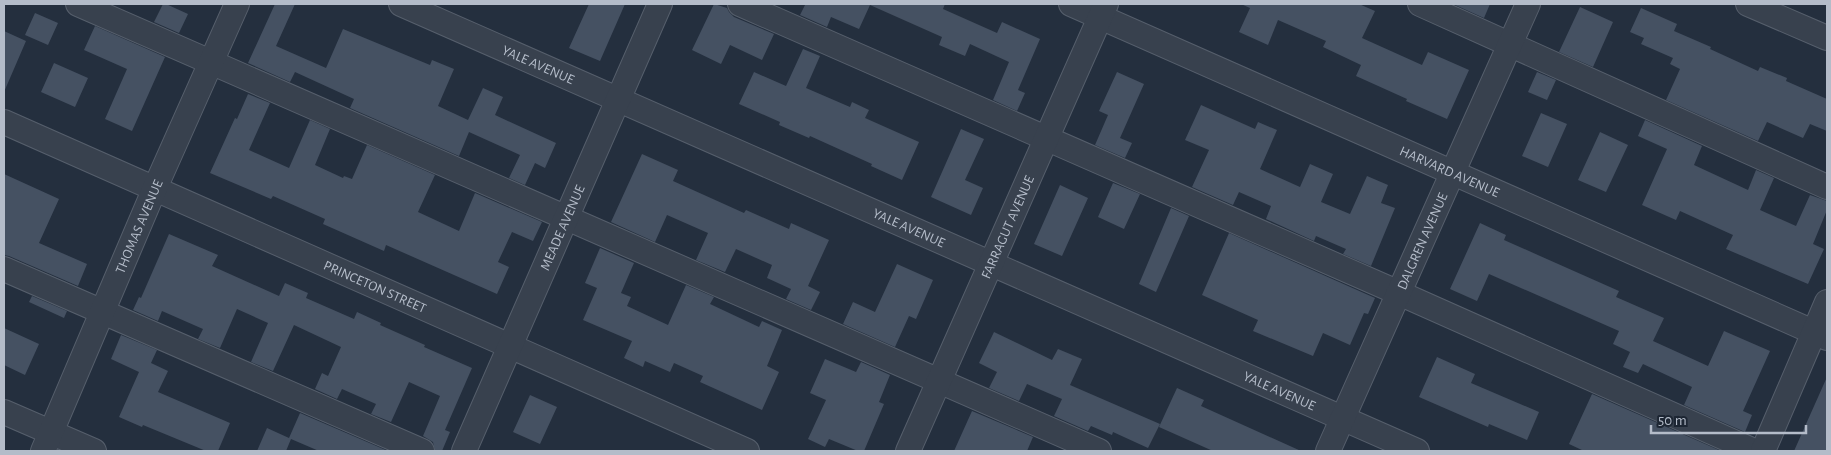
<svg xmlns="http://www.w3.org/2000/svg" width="1831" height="455" font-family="'Alegreya Sans',sans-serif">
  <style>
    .building { fill: #455162 }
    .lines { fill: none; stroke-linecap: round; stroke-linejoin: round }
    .minor-casing { stroke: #565f6c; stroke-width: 26 }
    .minor { stroke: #38414e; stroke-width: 24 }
    .labels { text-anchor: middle; stroke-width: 5; stroke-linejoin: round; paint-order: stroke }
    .street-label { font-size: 14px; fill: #b4bcc9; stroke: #1d2633 }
  </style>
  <rect width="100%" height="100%" fill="#242f3e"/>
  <path class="building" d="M163,4H166L188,14L179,33L154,22Z
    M275,4H295L276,46L326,68L343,29L430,65L432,60L454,69L438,106L468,120L483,88L503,97L495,115L556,143L545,168L535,163L525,185L509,178L520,155L469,132L459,156L350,108L354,99L295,72L290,82L248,63Z
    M589,4H625L600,61L569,48Z
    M714,4L727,8L729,12L734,17L774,34L762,60L730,45L721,64L692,50Z
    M801,4H945L943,9L997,33L1002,22L1040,39L1018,90L1025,93L1017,111L993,100L1009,62L970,44L965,56L939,45L942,37L870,5L859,29L831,17L827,27L800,15L805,5Z
    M1241,4H1359L1375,11L1362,38L1422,65L1428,52L1469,70L1447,119L1406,101L1407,99L1356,76L1361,65L1323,47L1326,41L1278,20L1268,45L1239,32L1250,8Z
    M1453,4H1490L1484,18Z
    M1580,7L1613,22L1593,67L1559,52Z
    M1641,8L1677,24L1674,31L1711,47L1710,49L1758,71L1760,67L1787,78L1786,81L1827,99V131L1810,124L1803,138L1767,122L1758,141L1666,100L1680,69L1670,64L1673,58L1641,44L1644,38L1630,32Z
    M35,13L58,23L48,45L25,35Z
    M95,26L165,57L132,131L105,119L127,69L84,50Z
    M4,31L26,41L4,92Z
    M803,49L820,56L806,88L850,107L852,102L869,110L865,118L919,142L902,180L871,166L872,164L810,136L809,138L779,125L780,122L739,104L754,72L786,86Z
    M54,63L88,78L75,107L41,92Z
    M1117,72L1144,84L1120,138L1132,143L1125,158L1095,145L1108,115L1099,111Z
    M1537,72L1556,80L1547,100L1528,92Z
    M248,94L270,103L249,150L289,168L310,120L330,129L315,165L343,178L344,176L352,179L367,145L435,175L418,212L459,231L475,193L542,222L533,241L512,232L498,262L509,267L497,294L386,245L384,251L323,224L325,219L273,196L271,199L210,173L235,118L237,119Z
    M1201,105L1255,129L1258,122L1277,130L1260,169L1300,187L1310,164L1333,174L1321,202L1350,214L1367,176L1388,185L1381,203L1395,208L1371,266L1343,254L1346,249L1316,236L1314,241L1266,219L1271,206L1239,192L1233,205L1192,187L1209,150L1185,140Z
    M1541,113L1567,124L1548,167L1522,156Z
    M1645,120L1702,146L1694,165L1748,190L1756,170L1774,178L1760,210L1796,226L1810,195L1827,201V210L1813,244L1824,249L1808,284L1726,249L1733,235L1680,211L1676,220L1642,205L1667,149L1638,136Z
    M961,129L984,139L965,180L983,188L971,215L931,197Z
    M1600,132L1628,145L1606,192L1578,180Z
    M642,154L678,170L673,181L744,213L746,210L789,229L791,223L829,240L808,286L820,292L811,310L786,299L791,289L767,278L772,265L736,249L725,272L696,260L708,233L667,215L655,242L611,222Z
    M4,174L59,199L39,243L87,264L78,286L9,256L4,255Z
    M1113,183L1140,194L1124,229L1098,217Z
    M1060,185L1088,198L1062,256L1034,244Z
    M1171,208L1189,216L1156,292L1139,284Z
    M1480,223L1506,235L1504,240L1619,291L1616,297L1664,318L1653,341L1708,366L1724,331L1770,351L1743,411L1752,415L1745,432L1684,405L1692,387L1643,364L1638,373L1623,367L1630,352L1613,344L1619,331L1489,274L1477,301L1450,289Z
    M1229,233L1375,298L1368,314L1364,313L1350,345L1323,333L1313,356L1253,331L1258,320L1202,295Z
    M169,234L218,255L212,266L279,296L285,283L308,293L306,298L354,319L357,312L381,323L380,325L425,345L424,347L472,368L445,430L450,432L442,451H435L433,442L423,436L440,396L409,382L391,422L371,414L376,404L342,389L337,399L315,389L322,373L328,376L341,347L294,325L273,371L251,362L268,323L237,309L220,348L198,339L203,329L162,311L158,321L133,310L139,297L141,298Z
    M600,248L634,263L621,293L631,297L627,306L668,325L686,285L714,297L710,304L759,327L762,321L782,330L767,366L779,372L762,410L700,382L703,376L674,363L670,372L645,361L643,367L624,358L632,341L583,320L597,288L585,283Z
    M897,264L933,280L916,319L909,316L895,347L843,324L853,302L875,312Z
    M32,296L67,311L64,318L29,302Z
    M4,328L39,344L25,375L4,365Z
    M994,332L1052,360L1058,349L1082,359L1070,385L1160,424L1148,448L1113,432L1112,435L1091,426L1088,431L1054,416L1062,399L1027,384L1019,401L989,388L997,372L979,363Z
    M121,335L157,350L151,363L168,371L158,392L230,423L218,451H206L143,425L142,427L119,417L139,372L111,359Z
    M1437,357L1475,374L1471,383L1539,412L1527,440L1489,424L1488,427L1419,397Z
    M825,359L856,372L861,362L890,375L879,402L884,404L864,451H858L829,439L825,447L808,439L826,400L810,393Z
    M1827,377V451H1794Z
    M1177,388L1204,400L1201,406L1301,451H1213L1159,427Z
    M1592,394L1721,451H1584L1569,444Z
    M530,395L557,407L540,444L513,432Z
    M972,411L1033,437L1027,451H954Z
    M300,413L388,451H319L291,439L286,451H257L267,428L289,438Z"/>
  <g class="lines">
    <g class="minor-casing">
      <g id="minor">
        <path d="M78,4L1099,451"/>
        <path id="s1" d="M401,4L1417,451"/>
        <path d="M740,4L1399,293L1754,451"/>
        <path id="s2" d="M1071,4L1827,338"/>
        <path d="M1420,4L1827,187"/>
        <path d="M1748,4L1827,38"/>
        <path id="s3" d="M4,122L747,451"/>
        <path d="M4,269L422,451"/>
        <path d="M4,412L94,451"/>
        <path id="s4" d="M43,451L155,188L237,4"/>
        <path id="s5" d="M464,451L660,4"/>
        <path id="s6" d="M908,451L1106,4"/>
        <path id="s7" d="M1328,451L1528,4"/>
        <path d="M1763,451L1827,302"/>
      </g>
    </g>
    <use href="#minor" class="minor"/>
  </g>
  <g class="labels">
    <g class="street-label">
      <text dy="5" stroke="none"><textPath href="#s1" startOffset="150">YALE AVENUE</textPath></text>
      <text dy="5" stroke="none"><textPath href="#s2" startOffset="414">HARVARD AVENUE</textPath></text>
      <text dy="5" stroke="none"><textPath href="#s4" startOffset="244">THOMAS AVENUE</textPath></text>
      <text dy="5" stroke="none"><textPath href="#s5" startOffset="244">MEADE AVENUE</textPath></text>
      <text dy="5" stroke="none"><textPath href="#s1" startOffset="555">YALE AVENUE</textPath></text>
      <text dy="5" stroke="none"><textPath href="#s6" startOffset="245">FARRAGUT AVENUE</textPath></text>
      <text dy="5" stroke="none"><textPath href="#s7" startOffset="230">DALGREN AVENUE</textPath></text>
      <text dy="5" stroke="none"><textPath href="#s3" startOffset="406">PRINCETON STREET</textPath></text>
      <text dy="5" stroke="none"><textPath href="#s1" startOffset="960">YALE AVENUE</textPath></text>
    </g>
  </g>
  <rect width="1831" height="455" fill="none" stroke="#b4bcc9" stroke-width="10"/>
  <path d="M1651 425v8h155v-8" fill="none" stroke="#b4bcc9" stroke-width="2.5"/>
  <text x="1658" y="425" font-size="15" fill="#b4bcc9" stroke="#1d2633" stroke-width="4" paint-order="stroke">50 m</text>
</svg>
